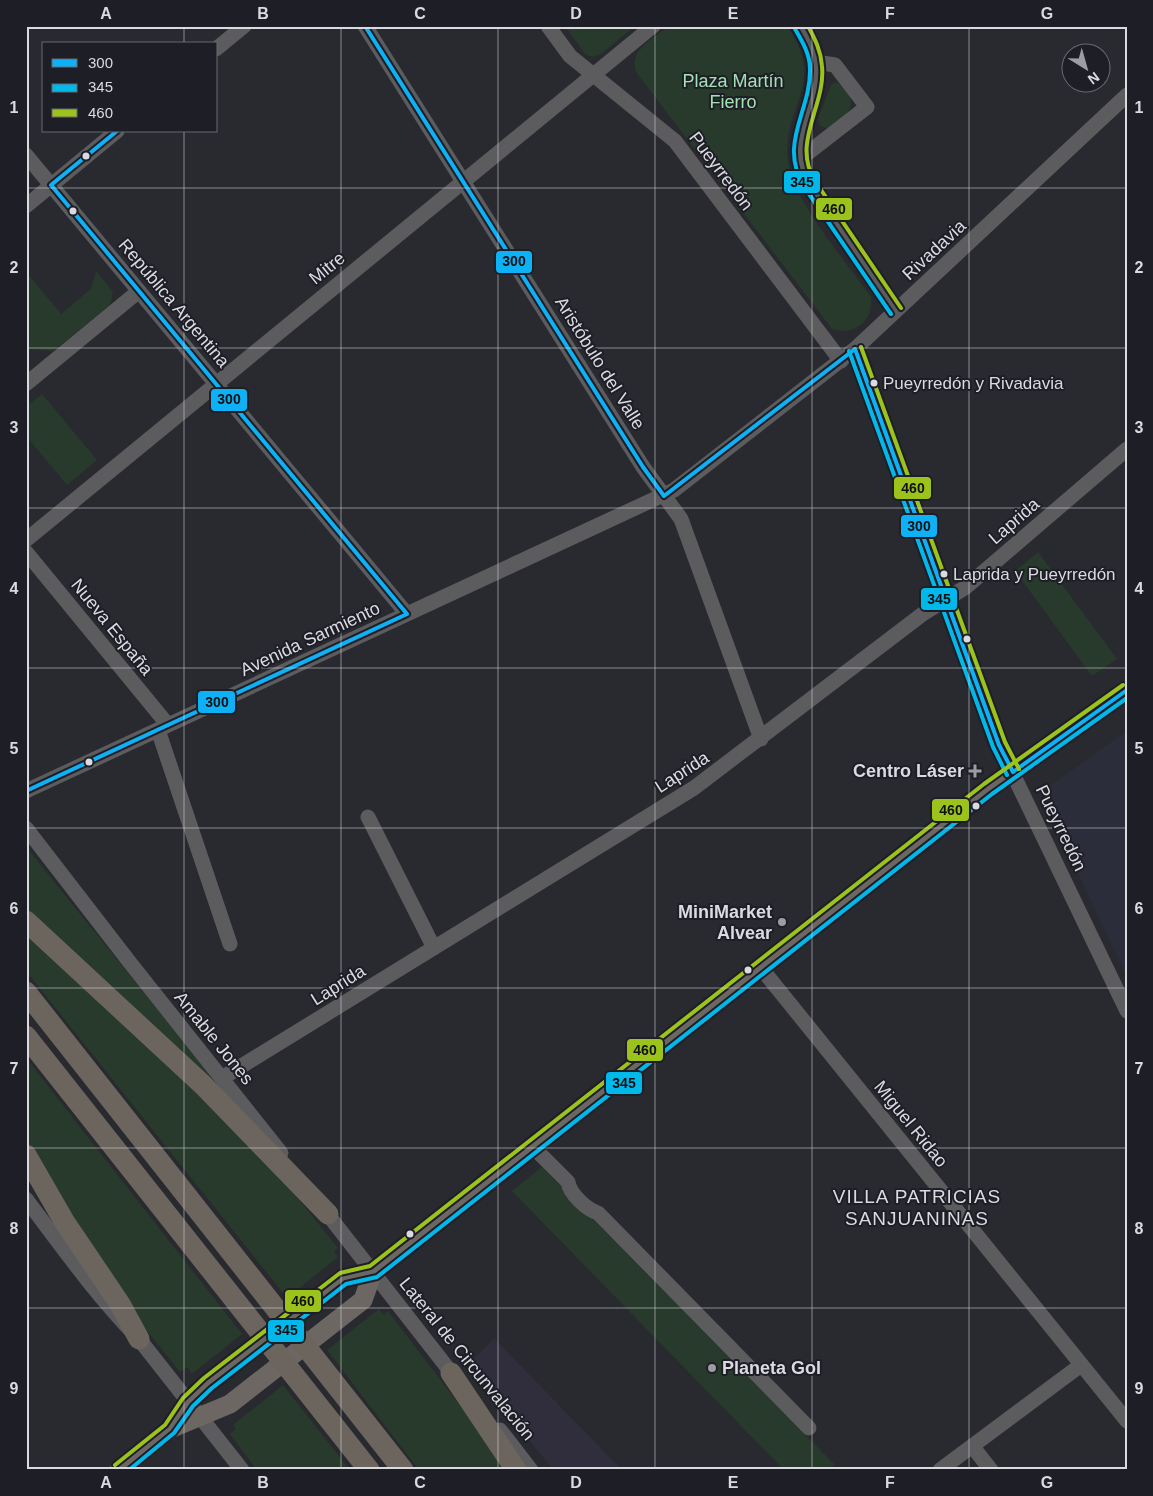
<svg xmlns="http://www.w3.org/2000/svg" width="1153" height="1496" font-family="Arial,sans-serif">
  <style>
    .commercial { fill: #302d3c }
    .built { fill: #2c2d3a }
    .green { fill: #283a2c }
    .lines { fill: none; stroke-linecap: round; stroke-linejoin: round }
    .minor { stroke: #5c5c5f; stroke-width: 15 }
    .major { stroke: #6d6764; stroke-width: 19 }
    .highway { stroke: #6c655e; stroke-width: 21 }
    .bus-1-casing { stroke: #1e1e27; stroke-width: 8 }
    .bus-2-casing { stroke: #1e1e27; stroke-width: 8 }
    .bus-3-casing { stroke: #1e1e27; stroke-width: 8 }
    .bus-1 { stroke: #0eb1f5; stroke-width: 4 }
    .bus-2 { stroke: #00b8ea; stroke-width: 4 }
    .bus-3 { stroke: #9cc31c; stroke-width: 4 }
    .grid { fill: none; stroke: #dadae0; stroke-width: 1; stroke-opacity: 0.55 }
    .bus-dot { fill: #dadae0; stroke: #1e1e27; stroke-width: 2 }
    .poi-dot { fill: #9c9ca2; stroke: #1e1e27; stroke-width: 2 }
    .labels { text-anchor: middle; stroke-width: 4; stroke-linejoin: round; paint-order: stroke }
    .bus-label { font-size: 17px; fill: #dadae0; stroke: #1e1e27; text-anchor: start }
    .park-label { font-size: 18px; fill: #a3e1b0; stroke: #1e1e27 }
    .street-label { font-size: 18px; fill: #dadae0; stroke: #1e1e27 }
    .poi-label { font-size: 18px; font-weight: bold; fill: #dadae0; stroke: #1e1e27; text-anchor: end }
    .neighbourhood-label { font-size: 19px; letter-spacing: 1px; fill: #dadae0; stroke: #1e1e27 }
    .line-badge { stroke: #1e1e27; stroke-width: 2 }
    .pale-badge-label { font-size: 14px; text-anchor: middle; font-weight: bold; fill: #111 }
    .neatline { fill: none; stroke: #dadae0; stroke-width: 2 }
    .grid-label { font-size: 16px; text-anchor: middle; font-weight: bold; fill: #dadae0 }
  </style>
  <rect width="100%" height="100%" fill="#292a2f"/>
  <path class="commercial" d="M494,1338L622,1470H553L469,1364Z"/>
  <path class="built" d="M1127,731V977L1044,801L1047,788Z"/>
  <path class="green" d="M565,26H635L601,54L593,57L585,54Z
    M669,26H787C830,87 777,109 789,168C796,203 849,266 871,297C874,320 855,336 832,329L636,72C628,50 654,38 669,26Z
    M835,82C841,84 843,87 847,92C859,109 841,118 829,129L820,126L818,119L831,85Z
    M96,271L113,292L110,305L53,351L31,349L26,344L30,339L26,334V272L61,314L91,289Z
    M42,394L97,460L67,485L26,436V407Z
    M1038,552L1117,659L1092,676L1015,571Z
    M26,847L242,1114L120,994L26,908Z
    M26,930L79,977L276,1171L338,1248L334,1252L338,1257L287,1298L26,971Z
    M26,1058L242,1334L192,1374L187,1367L180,1372L126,1305L26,1147Z
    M542,1167L835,1465L828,1470H784L512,1191Z
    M379,1309L384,1315L388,1311L509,1470H419L327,1350Z
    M283,1385L350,1470H257L230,1434L236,1429L233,1425Z"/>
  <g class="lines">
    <path class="minor" d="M365,26L643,467L681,519L761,739
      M548,26L570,56L675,141L841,361
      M801,26C842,86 786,118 802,169C806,183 820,197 829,210C851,244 874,277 896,311
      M216,49L244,26
      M26,155L407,614
      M800,159L867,107L835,65L816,62
      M26,206L117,131
      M855,349L999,745L1127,1011
      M26,384L139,291
      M26,540L653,26
      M26,552L168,725
      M158,730L230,944
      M26,791L674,490L855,349L1127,95
      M368,817L434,948
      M26,828L131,964L281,1153
      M761,968L1127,1421
      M222,1078L694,788L924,613L966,587L1127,449
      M533,1147L568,1182C570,1194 586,1209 598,1213L809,1428
      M26,1199C62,1247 97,1296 139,1339L242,1470
      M322,1207L457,1380
      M500,1430L531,1470
      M972,1446L991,1470
      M940,1470L1081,1365"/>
    <path class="major" d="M170,1429L230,1404L363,1300L373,1272
      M119,1470L170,1429L188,1402L208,1383L343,1278L373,1272L988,789L1127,690"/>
    <path class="highway" d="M26,921L203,1085L328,1214
      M26,992L403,1470
      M26,1036L369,1470
      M26,1155L64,1221L120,1304L139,1339
      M451,1373L516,1470"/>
    <g class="bus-1-casing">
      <path id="bus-1" d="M365,26L643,467L664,496
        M51,185L407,614
        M51,185L117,131
        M855,349L999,745L1013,772
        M664,496L855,349
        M1013,772L1127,690
        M26,791L407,614"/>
    </g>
    <g class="bus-2-casing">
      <path id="bus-2" d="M795,29C802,41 810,54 810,69C811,112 777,144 805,188L891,314
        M849,351L993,747L1007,775
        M129,1470L174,1433L193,1406L212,1388L346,1284L377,1277L992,794L1127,698"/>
    </g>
    <g class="bus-3-casing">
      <path id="bus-3" d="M808,26C815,39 821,51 822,66C826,106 791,142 815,181L901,308
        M861,347L1005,742L1019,769
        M115,1465L165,1425L183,1398L204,1378L340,1273L370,1266L984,784L1123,685"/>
    </g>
    <use href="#bus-1" class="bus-1"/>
    <use href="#bus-2" class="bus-2"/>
    <use href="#bus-3" class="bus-3"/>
  </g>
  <path class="grid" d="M184,26V44M341,26V1470M498,26V1470M655,26V1470M812,26V1470M969,26V1470M184,131V1470M26,188H1127M26,348H1127M26,508H1127M26,668H1127M26,828H1127M26,988H1127M26,1148H1127M26,1308H1127"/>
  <g class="bus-dot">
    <circle cx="86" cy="156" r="4.5"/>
    <circle cx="73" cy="211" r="4.5"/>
    <circle cx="874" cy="383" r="4.5"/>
    <circle cx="944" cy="574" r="4.5"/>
    <circle cx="967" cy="639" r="4.5"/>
    <circle cx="89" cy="762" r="4.5"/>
    <circle cx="976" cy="806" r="4.5"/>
    <circle cx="748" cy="970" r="4.5"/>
    <circle cx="410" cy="1234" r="4.5"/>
  </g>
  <g class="poi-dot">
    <path d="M972.5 763.5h5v5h5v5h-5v5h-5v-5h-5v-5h5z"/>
    <circle cx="782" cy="922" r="5"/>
    <circle cx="712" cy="1368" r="5"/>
  </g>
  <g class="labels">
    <g class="bus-label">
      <text x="883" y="389">Pueyrredón y Rivadavia</text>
      <text x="953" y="580">Laprida y Pueyrredón</text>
    </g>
    <g class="park-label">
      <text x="733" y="87">Plaza Martín<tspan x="733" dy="21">Fierro</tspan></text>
    </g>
    <g class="street-label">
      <text transform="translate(721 171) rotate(53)" y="6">Pueyrredón</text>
      <text transform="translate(934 250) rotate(-43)" y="6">Rivadavia</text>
      <text transform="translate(327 268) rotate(-39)" y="6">Mitre</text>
      <text transform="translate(174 303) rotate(50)" y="6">República Argentina</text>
      <text transform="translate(600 363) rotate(58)" y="6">Aristóbulo del Valle</text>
      <text transform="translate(1014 521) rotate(-41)" y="6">Laprida</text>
      <text transform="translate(112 627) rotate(51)" y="6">Nueva España</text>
      <text transform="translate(310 639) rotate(-25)" y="6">Avenida Sarmiento</text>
      <text transform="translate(682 772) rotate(-33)" y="6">Laprida</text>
      <text transform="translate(1061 828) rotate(64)" y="6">Pueyrredón</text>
      <text transform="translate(338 985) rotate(-32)" y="6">Laprida</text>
      <text transform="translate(214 1038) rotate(51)" y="6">Amable Jones</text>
      <text transform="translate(911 1124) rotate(51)" y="6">Miguel Ridao</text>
      <text transform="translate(467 1359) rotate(51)" y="6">Lateral de Circunvalación</text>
    </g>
    <g class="poi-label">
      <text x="964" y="777">Centro Láser</text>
      <text x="772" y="918">MiniMarket<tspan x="772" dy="21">Alvear</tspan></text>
      <text x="722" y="1374" text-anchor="start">Planeta Gol</text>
    </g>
    <g class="neighbourhood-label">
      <text x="917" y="1203">VILLA PATRICIAS<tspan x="917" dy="22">SANJUANINAS</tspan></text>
    </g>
  </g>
  <g class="line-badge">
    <rect x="783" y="170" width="38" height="24" rx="5" fill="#00b8ea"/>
    <rect x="815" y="197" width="38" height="24" rx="5" fill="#9cc31c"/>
    <rect x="495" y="250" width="38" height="24" rx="5" fill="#0eb1f5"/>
    <rect x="210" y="388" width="38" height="24" rx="5" fill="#0eb1f5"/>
    <rect x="893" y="476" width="39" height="24" rx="5" fill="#9cc31c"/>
    <rect x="900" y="514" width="38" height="24" rx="5" fill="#0eb1f5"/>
    <rect x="920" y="587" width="38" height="24" rx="5" fill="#00b8ea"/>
    <rect x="197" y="690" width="39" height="24" rx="5" fill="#0eb1f5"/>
    <rect x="931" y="798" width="39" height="24" rx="5" fill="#9cc31c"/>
    <rect x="626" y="1038" width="38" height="24" rx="5" fill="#9cc31c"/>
    <rect x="605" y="1071" width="38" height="24" rx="5" fill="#00b8ea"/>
    <rect x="284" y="1289" width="38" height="24" rx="5" fill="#9cc31c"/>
    <rect x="267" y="1319" width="38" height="24" rx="5" fill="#00b8ea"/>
  </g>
  <g class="pale-badge-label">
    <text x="802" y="187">345</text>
    <text x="834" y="214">460</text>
    <text x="514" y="266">300</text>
    <text x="229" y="404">300</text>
    <text x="913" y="493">460</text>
    <text x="919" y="531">300</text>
    <text x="939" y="604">345</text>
    <text x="217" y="707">300</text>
    <text x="951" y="815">460</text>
    <text x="645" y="1055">460</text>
    <text x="624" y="1088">345</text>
    <text x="303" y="1306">460</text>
    <text x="286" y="1335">345</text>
  </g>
  <rect width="1153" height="1496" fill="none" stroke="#1e1e27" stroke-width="55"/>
  <rect x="42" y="42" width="175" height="90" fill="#1e1e27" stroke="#696971"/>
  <rect x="52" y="59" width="25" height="8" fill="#0eb1f5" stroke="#696971"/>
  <text x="88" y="68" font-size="15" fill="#dadae0">300</text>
  <rect x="52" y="84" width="25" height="8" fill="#00b8ea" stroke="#696971"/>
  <text x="88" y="92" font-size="15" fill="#dadae0">345</text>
  <rect x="52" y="109" width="25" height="8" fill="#9cc31c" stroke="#696971"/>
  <text x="88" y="118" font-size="15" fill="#dadae0">460</text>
  <g transform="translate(1086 68) rotate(143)"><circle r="24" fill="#1e1e27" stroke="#696971"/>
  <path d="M0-4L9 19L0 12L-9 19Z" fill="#9c9ca2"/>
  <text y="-8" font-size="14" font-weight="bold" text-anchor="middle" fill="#dadae0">N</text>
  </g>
  <rect x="28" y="28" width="1098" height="1440" class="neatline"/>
  <g class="grid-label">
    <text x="106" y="19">A</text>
    <text x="263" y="19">B</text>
    <text x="420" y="19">C</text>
    <text x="576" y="19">D</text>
    <text x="733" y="19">E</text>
    <text x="890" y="19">F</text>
    <text x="1047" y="19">G</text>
    <text x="14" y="113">1</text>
    <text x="1139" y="113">1</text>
    <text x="14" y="273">2</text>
    <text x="1139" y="273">2</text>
    <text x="14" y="433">3</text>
    <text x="1139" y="433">3</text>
    <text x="14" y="594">4</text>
    <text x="1139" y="594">4</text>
    <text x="14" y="754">5</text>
    <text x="1139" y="754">5</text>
    <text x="14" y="914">6</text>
    <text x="1139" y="914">6</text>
    <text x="14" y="1074">7</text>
    <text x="1139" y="1074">7</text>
    <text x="14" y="1234">8</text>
    <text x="1139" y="1234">8</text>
    <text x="14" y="1394">9</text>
    <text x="1139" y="1394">9</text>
    <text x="106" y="1488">A</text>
    <text x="263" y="1488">B</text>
    <text x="420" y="1488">C</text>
    <text x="576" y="1488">D</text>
    <text x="733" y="1488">E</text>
    <text x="890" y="1488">F</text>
    <text x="1047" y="1488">G</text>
  </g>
</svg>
